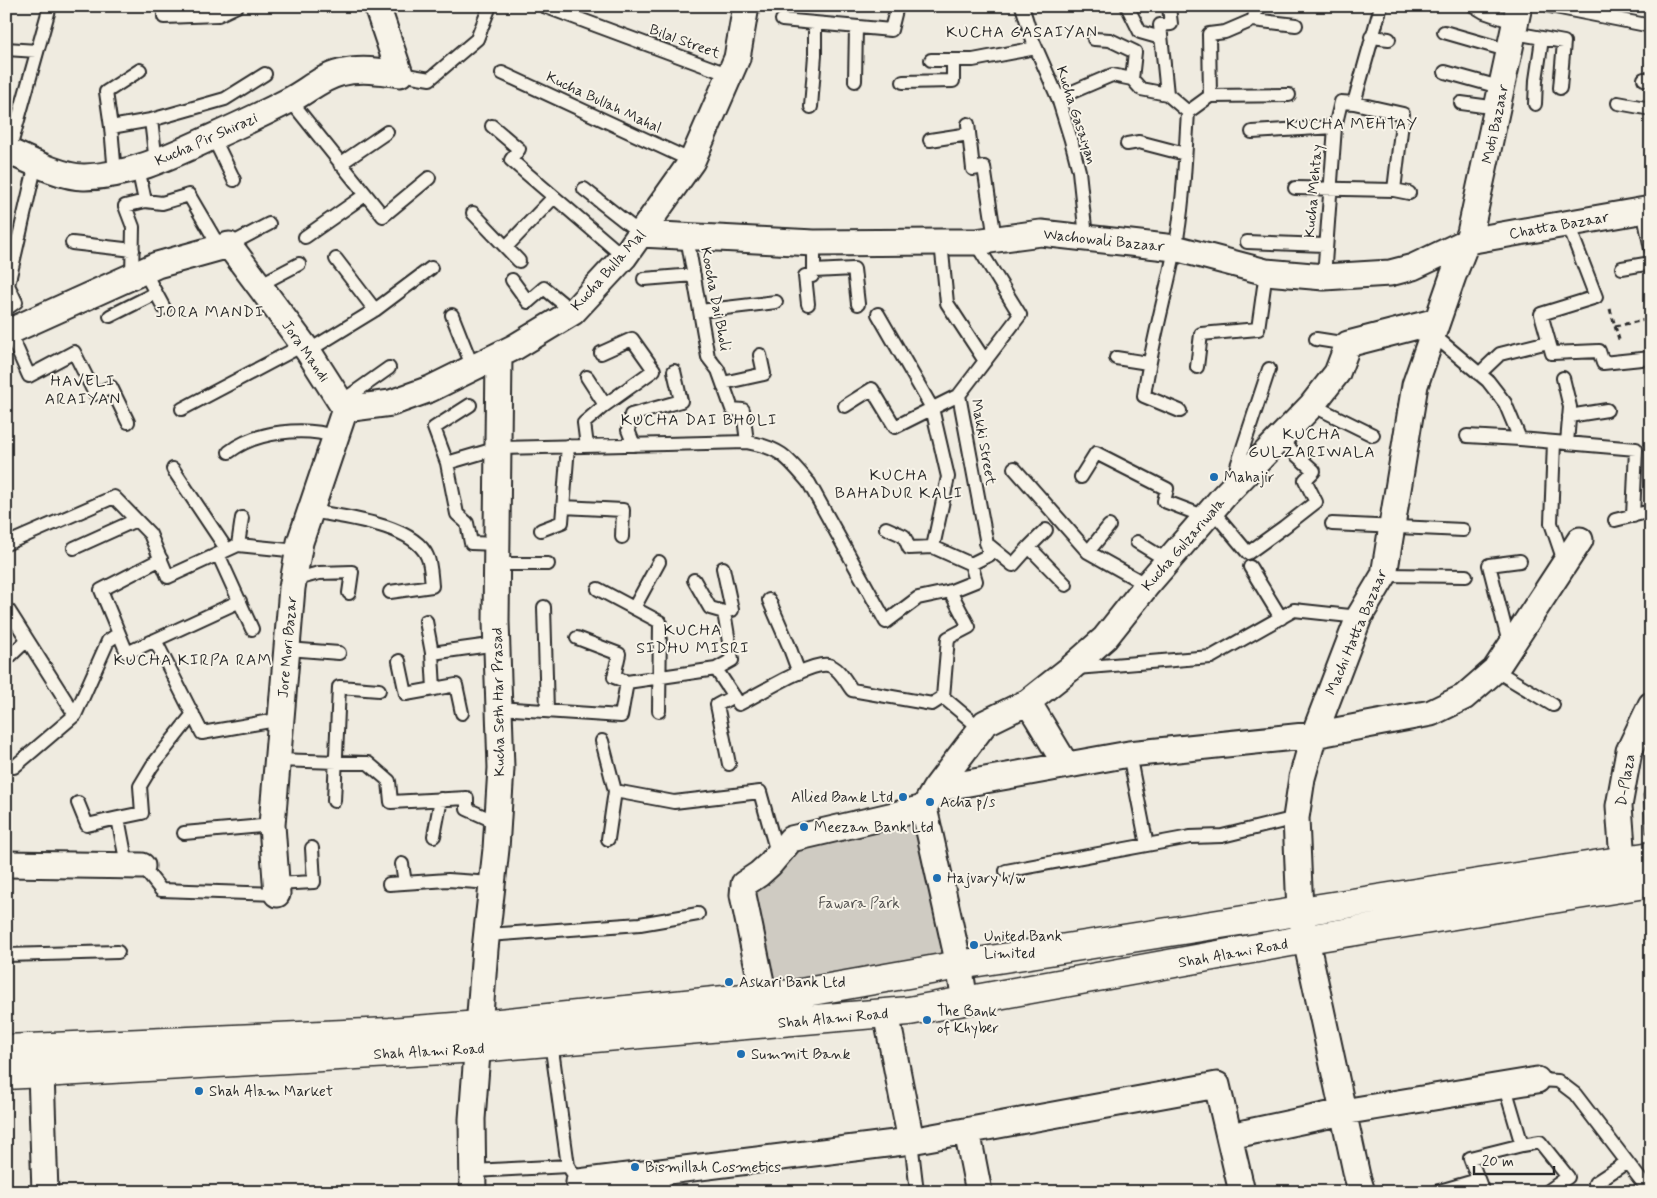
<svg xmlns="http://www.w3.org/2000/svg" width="1657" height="1198" font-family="Mynerve,sans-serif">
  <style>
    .green { fill: #cfcbc2; stroke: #7d7b76 }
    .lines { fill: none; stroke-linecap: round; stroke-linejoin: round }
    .lane-casing { stroke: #2b2b2b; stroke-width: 16 }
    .street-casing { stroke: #2b2b2b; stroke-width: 29 }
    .secondary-casing { stroke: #2b2b2b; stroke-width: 31 }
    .path { stroke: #2b2b2b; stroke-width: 3; stroke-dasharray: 5 4; stroke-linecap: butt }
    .lane { stroke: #f7f3e8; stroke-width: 12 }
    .street { stroke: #f7f3e8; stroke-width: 25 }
    .secondary { stroke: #f7f3e8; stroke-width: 28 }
    .wall { fill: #9e9c96; stroke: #2b2b2b }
    .shaded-wall { fill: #817f7a; stroke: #2b2b2b }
    .poi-dot { fill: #1f6fb2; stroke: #f7f3e8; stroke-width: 2 }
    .labels { text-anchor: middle; stroke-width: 4; stroke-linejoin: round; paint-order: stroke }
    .street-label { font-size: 15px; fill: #2b2b2b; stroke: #f7f3e8 }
    .poi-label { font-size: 15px; fill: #2b2b2b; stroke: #f7f3e8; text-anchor: start }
    .park-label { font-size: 15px; fill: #545351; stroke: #f7f3e8 }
    .neighbourhood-label { font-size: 16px; letter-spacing: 1px; fill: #2b2b2b; stroke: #f7f3e8 }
  </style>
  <rect width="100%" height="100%" fill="#efebe0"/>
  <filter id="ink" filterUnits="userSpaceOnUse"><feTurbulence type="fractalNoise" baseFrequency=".02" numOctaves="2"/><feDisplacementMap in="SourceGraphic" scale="10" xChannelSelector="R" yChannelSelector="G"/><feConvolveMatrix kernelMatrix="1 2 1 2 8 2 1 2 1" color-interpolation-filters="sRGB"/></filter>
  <g filter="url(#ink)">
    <path class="green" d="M924,808L959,965L764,996L744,884L777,853Z"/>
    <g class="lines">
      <g class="lane-casing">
        <path id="lane" d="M164,6V17L218,15L237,6
          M544,6L730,75
          M1022,6L1033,41L1058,98L1071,140L1079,171L1086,237
          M1474,6L1484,12L1516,23
          M1550,6L1651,26
          M1169,7L1171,24L1160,25L1167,94L1188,112
          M1128,8L1140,32L1161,38
          M782,20L891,30L897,6
          M1253,20L1296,25
          M1444,32L1510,51
          M1514,33L1564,42L1560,88
          M1371,37L1389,39
          M1094,39L1110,40L1135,52L1132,79
          M6,49L37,51
          M931,60H973L1036,48
          M1445,72L1503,88
          M502,73L692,161
          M400,74L430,79L477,39L490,6
          M1644,79L1651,80
          M855,81L856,27
          M903,82L953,81V60
          M1210,96L1289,95
          M1058,98L1112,75L1132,79L1141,89L1167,94
          M290,100L383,216L429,178
          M1461,103L1498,108
          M1618,103L1651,109
          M1535,104L1536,80L1542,39
          M811,107L815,55V23
          M151,120L225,99L265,74
          M968,124L973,169L984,167L995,239
          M492,126L519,149L511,160L624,257
          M111,127L106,92L140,70
          M1252,132L1335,127
          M213,137L234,180
          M930,140L969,134
          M1127,144L1139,142L1185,154
          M9,152L50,6
          M340,164L387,132
          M115,174L111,127L151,120L156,162
          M1295,188L1394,190L1403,114L1354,103
          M584,189L641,234
          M1394,190L1409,193
          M145,201L162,203L189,195L220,248
          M1643,210L1651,249
          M473,213L519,261
          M1568,224L1596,297L1541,314L1552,353L1599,351L1603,363L1651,358
          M305,237L365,195
          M687,237L708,357L718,370L732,409L743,410L747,442
          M941,242L947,303L985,361
          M1247,242L1325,245
          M72,243L133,250
          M814,243V271L854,269L858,304
          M229,245L269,224
          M506,247L554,197
          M336,259L375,310
          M1622,268L1651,263
          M144,271L164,308
          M132,276L133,227L125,206L145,201L138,168
          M1324,277L1335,127L1341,102L1354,103L1381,6
          M644,279L694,275
          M512,280L528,302L544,288L573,312
          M259,285L299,264
          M808,304L805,276H812L814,271
          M6,309L16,302L8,285L36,163
          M700,311L776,302
          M878,314L932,408L948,477L933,547
          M452,315L473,368
          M110,316L156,293
          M9,331L29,376L74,352L95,394L111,387L128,422
          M1432,334L1488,381L1505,403L1520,439L1636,449L1633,516
          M1316,339L1348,344
          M308,351L375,310L431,268
          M1116,358L1148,363
          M1197,367L1201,334L1258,329L1266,272
          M1479,374L1500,354L1548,342
          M587,377L605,405
          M1563,378L1570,407L1567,443
          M723,383L764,374L760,355
          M341,402L389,368
          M1312,405L1373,435
          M845,406L872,389L895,427L959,395
          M182,409L303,345
          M1180,411L1144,396C1151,346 1165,298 1175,249C1184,205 1185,157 1188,112L1210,96L1209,34L1225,32L1253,20L1257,9L1262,6
          M1569,416L1607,410
          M1467,436L1520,439
          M1554,442L1551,523L1565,564
          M634,445L628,430L631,415L681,401L674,371
          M587,446L584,423L605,405L654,370L632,339L601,353
          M229,452C256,431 305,426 336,437
          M447,463L434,428L470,405
          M1014,468L1088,552L1147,585
          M173,469L227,550
          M1246,473L1237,466L1269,369
          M1081,477L1096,453L1167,489L1164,501L1206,517
          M563,507L623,510L622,537
          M1212,510L1248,553L1284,527L1316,502L1305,480L1314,471L1279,439
          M312,511C342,517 413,524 427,556C431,564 431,577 432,586L390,592
          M1615,520L1651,511
          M1332,524L1463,530
          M886,528L904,536L909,548L933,547L971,564
          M541,530L562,522L568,446
          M1137,542L1168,561
          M986,543L1013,565L1029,547L1066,585
          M6,544L114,497L150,534L168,577L238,545L298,551
          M497,544L471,543L467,523L457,514L447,463L498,448L747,442C781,448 787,457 809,483L886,622L918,598L951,591L976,581L971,564L989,555L959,395L1020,315L975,242
          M238,545L242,518
          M1029,547L1046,530
          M74,548L136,520
          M1088,552L1109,526
          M218,554L252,629
          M161,559L101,590L127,653L240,601
          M497,564H548
          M1250,567L1281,618
          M1384,575L1466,576
          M293,580L319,573L352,572L349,593
          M694,580L710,608L724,612
          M598,589L660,622L659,711
          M950,591L969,627L948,638L943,697L981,729
          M769,600L789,646L799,673
          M544,607L547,711
          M634,608L659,562
          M6,612L9,611L75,715L14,767
          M577,638L619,654L614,677L627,682
          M155,640L202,733L282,719
          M1510,647L1489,565L1520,561
          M288,649L339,653
          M432,653L497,644
          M6,660L27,640
          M399,661L406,694L434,689L432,653L426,621
          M1076,668L1211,657L1294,610L1359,617
          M716,669L732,660L724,612L732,610L723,568
          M1495,670L1553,705
          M434,689L456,685L462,713
          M499,708L621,716L627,682L716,669L739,704C758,695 809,662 828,665C839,667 846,682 852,690L932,704L943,697
          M75,715L108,641L118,634
          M602,741L615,791L608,839
          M1129,754L1147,845
          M277,760L368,763L389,781L391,802L467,798V809L498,823
          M729,764L717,705L734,696
          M615,791L674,802L760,792L777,853
          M334,801L339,687L379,690
          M78,803L87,825L118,818
          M184,833L272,825
          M434,836L441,799
          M402,864L405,883
          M127,865L118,818L142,813L140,786L152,766L193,714
          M142,866L161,890L277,894
          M1006,871L1190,837L1222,836L1296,818
          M276,884L314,882L312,848
          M389,884L448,880L492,883
          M487,935L640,924L698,914
          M6,955L118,952
          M551,1042L568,1166
          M1537,1080L1558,1081L1575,1094L1650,1192
          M1504,1084L1522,1145L1540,1142L1568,1177L1547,1192
          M911,1141L917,1192
          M473,1171L568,1166L572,1172
          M661,1172L664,1192
          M1595,1183L1627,1162
          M1436,1192L1478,1180
          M1483,1192L1470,1158L1522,1145"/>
      </g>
      <g class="street-casing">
        <path id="street" d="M6,150C26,159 63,178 85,177C129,176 169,157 208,139C235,127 263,114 290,100C306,92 322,77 340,73C360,68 380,71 400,74L377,6
          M641,234L814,243L941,242H975L1041,233L1175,248L1266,272L1324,277L1390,273L1413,267L1468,241L1651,209
          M6,333L157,265L229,245L308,351L345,409
          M345,409L391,403L430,389L515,347L573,312L624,257L692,161L737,58L746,6
          M1028,702L1066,765
          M935,789L985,723L1028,702L1071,668L1105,638L1147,585L1224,496L1312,405L1337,373L1348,344L1437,321
          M924,808L935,789L1129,754L1314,735L1431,713L1464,697L1495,670L1580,540
          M1623,860L1619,806L1629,751L1651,705
          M6,864L142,866
          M277,894L272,825L292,588L300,542L345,409
          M886,1013L911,1141
          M768,1016L743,895L744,884L759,874L770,864L791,839L924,808L959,965L965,1001
          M41,1073L45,1192
          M967,1131L979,1192
          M1230,1136L1343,1112L1537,1080
          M579,1182L911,1141L1217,1085L1242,1192
          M473,1192L472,1119L485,949L496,849L501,768L496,621L499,355
          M1362,1192L1357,1176L1300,912L1296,818L1302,778L1314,735L1359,617L1384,575L1415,385L1453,276L1470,233L1519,6"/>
      </g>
      <g class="secondary-casing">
        <path id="secondary" d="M6,1049L390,1032L479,1025L764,996L795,994L959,965L1651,856
          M6,1075L478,1048L909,1011L1307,939L1651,883"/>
      </g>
      <path class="path" d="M1610,309L1620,343
        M1615,326L1651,319"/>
      <use href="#lane" class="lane"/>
      <use href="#street" class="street"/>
      <use href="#secondary" class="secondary"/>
    </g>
    <path class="wall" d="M1651,768V832L1646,833L1643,795Z"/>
    <path class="shaded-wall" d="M1651,826V832L1646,833Z"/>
  </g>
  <g class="poi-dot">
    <circle cx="1214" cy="477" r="5"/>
    <circle cx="903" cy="797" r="5"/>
    <circle cx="930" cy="802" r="5"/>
    <circle cx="804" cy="827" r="5"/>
    <circle cx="937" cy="878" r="5"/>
    <circle cx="974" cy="945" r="5"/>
    <circle cx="729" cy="982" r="5"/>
    <circle cx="927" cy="1020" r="5"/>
    <circle cx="741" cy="1054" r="5"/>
    <circle cx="199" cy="1091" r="5"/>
    <circle cx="635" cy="1167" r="5"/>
  </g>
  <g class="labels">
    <g class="street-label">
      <text transform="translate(685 41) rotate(20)" y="5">Bilal Street</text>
      <text transform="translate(604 102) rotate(25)" y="5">Kucha Bullah Mahal</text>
      <text transform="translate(1077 115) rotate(72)" y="5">Kucha Gasaiyan</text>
      <text transform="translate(1495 124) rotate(-78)" y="5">Moti Bazaar</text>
      <text transform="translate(206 139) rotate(-24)" y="5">Kucha Pir Shirazi</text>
      <text transform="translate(1313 191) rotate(-85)" y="5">Kucha Mehtay</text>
      <text transform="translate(1559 225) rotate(-10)" y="5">Chatta Bazaar</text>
      <text transform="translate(1104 240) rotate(6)" y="5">Wachowali Bazaar</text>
      <text transform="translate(608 270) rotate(-48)" y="5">Kucha Bulla Mal</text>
      <text transform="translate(716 299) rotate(79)" y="5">Koocha Dai Bholi</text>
      <text transform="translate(306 351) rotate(55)" y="5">Jora Mandi</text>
      <text transform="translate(984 442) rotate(80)" y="5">Makki Street</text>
      <text transform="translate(1183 544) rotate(-49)" y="5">Kucha Gulzariwala</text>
      <text transform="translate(1356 632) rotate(-67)" y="5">Machi Hatta Bazaar</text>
      <text transform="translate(287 647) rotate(-85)" y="5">Jore Mori Bazar</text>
      <text transform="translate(498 702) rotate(-91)" y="5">Kucha Seth Har Prasad</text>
      <text transform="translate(1625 780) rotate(-80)" y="5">D-Plaza</text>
      <text transform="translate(1233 953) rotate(-10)" y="5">Shah Alami Road</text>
      <text transform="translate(833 1018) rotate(-5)" y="5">Shah Alami Road</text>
      <text transform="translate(429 1051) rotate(-3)" y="5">Shah Alami Road</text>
    </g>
    <g class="poi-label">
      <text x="1224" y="482">Mahajir</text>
      <text x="893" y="802" text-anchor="end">Allied Bank Ltd</text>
      <text x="940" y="807">Acha p/s</text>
      <text x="814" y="832">Meezan Bank Ltd</text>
      <text x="947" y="883">Hajvary h/w</text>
      <text x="984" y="941">United Bank<tspan x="984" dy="17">Limited</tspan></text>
      <text x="739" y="987">Askari Bank Ltd</text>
      <text x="937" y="1016">The Bank<tspan x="937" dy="17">of Khyber</tspan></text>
      <text x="751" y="1059">Summit Bank</text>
      <text x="209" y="1096">Shah Alam Market</text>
      <text x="645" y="1172">Bismillah Cosmetics</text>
    </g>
    <g class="park-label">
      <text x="859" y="908">Fawara Park</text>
    </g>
    <g class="neighbourhood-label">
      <text x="1022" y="37">KUCHA GASAIYAN</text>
      <text x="1352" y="129">KUCHA MEHTAY</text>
      <text x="210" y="317">JORA MANDI</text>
      <text x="83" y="386">HAVELI<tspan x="83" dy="18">ARAIYAN</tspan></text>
      <text x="699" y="425">KUCHA DAI BHOLI</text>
      <text x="1312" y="439">KUCHA<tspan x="1312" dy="18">GULZARIWALA</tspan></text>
      <text x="899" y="480">KUCHA<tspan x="899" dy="18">BAHADUR KALI</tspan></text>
      <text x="693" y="635">KUCHA<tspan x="693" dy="18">SIDHU MISRI</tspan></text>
      <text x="193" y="665">KUCHA KIRPA RAM</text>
    </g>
  </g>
  <rect width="1657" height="1198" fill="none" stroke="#f7f3e8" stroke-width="25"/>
  <rect x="12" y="12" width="1632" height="1173" fill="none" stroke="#2b2b2b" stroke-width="2" filter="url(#ink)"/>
  <path d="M1474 1166v8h80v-8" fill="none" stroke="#2b2b2b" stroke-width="2.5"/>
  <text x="1482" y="1166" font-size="15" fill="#2b2b2b" stroke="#f7f3e8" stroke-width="4" paint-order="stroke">20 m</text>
</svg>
